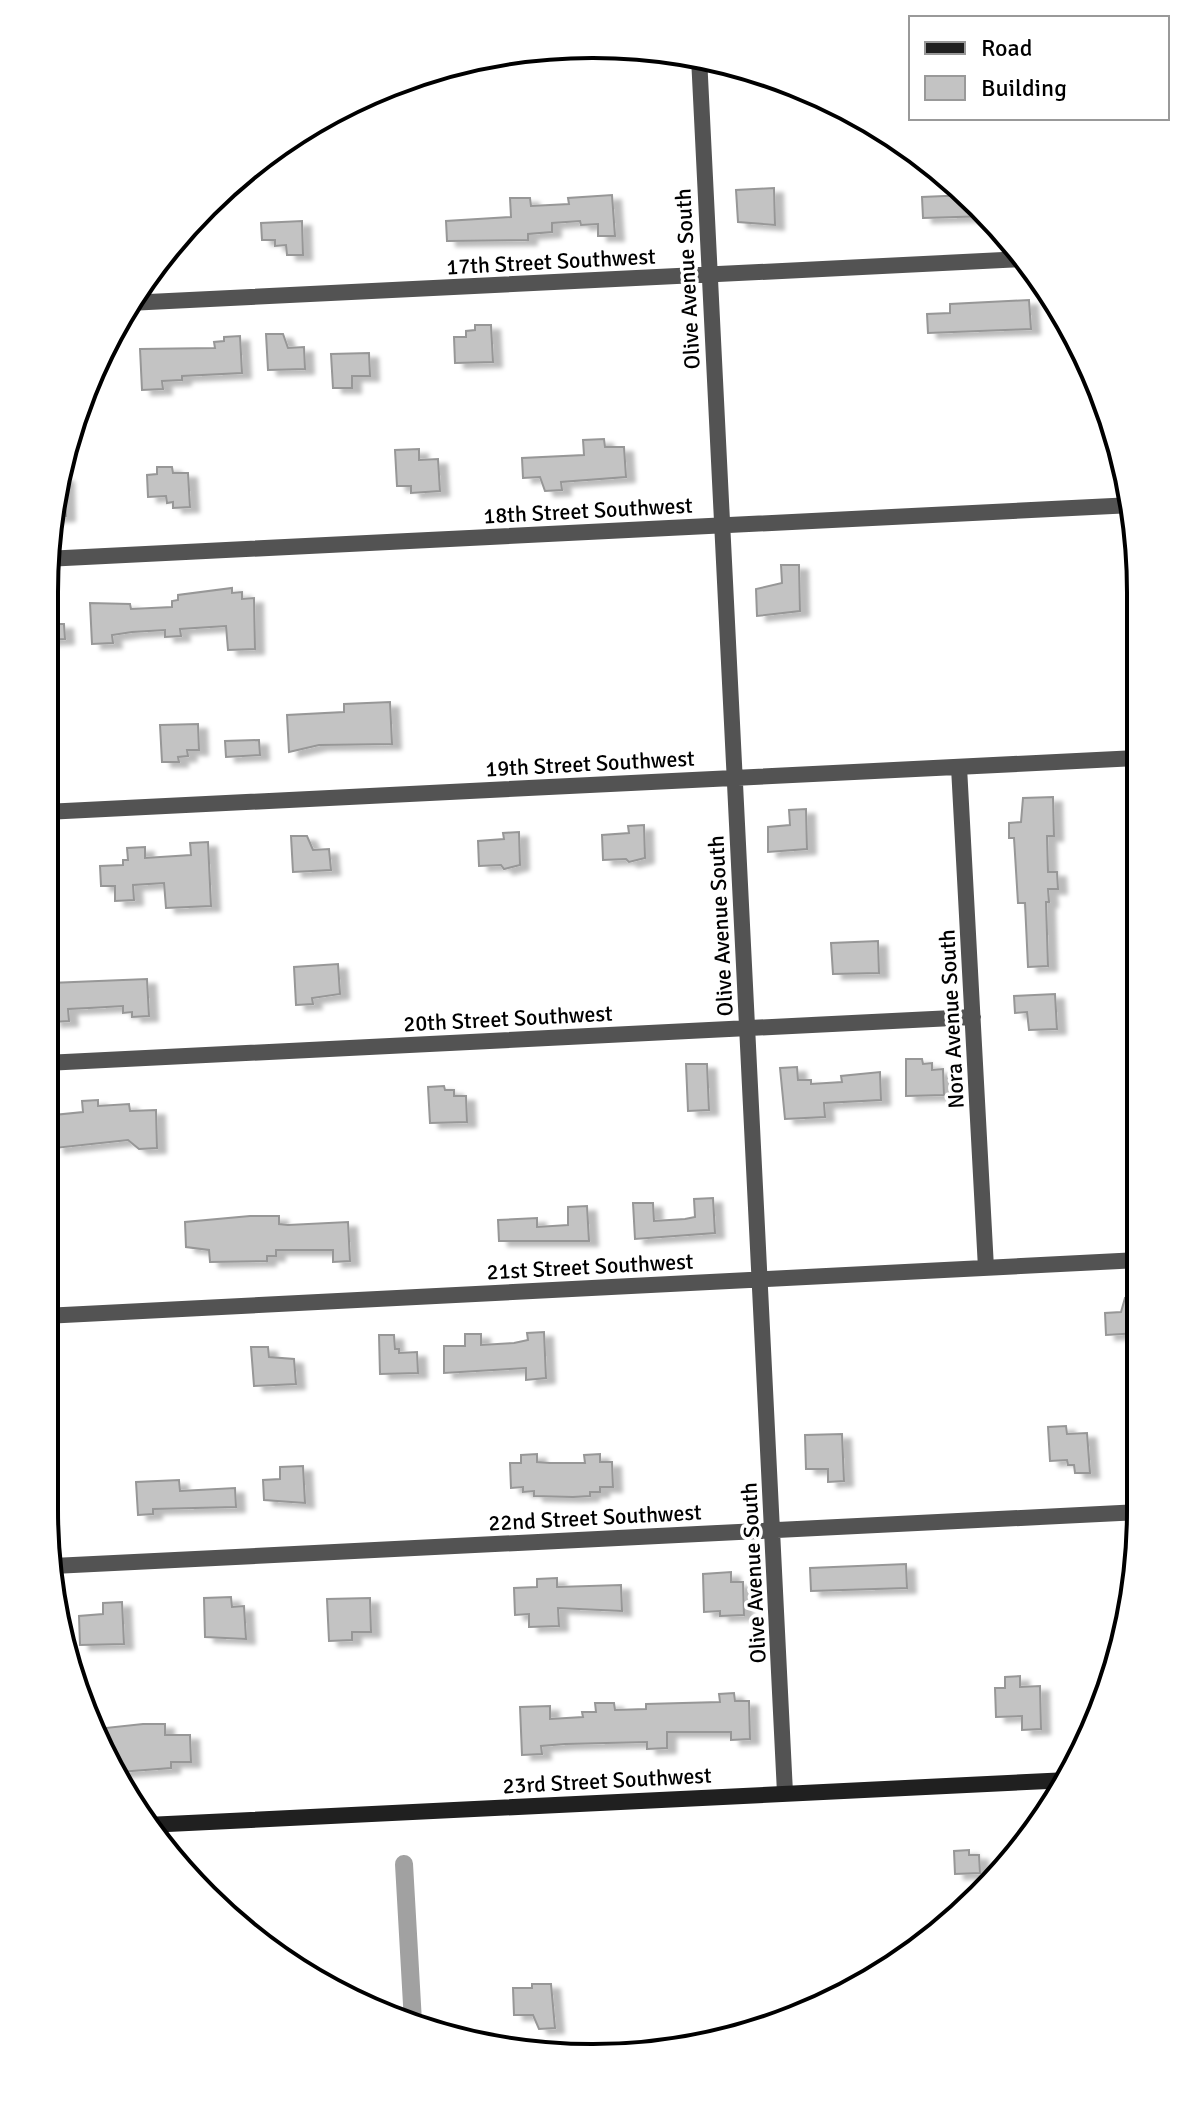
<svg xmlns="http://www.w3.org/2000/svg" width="1185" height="2102" font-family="Signika,sans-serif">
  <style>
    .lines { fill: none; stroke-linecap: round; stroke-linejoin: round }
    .canal { stroke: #a1a1a1; stroke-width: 18 }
    .building { fill: #c3c3c3; stroke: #979797; stroke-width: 2; filter: url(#shadow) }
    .street { stroke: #535353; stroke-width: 16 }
    .secondary { stroke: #202020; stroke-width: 16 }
    .labels { text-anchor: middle; stroke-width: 7; stroke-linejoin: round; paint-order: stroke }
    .street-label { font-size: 22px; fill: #000; stroke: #fff }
    .rim { fill: none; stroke: #000; stroke-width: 4 }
  </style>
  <defs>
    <filter id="shadow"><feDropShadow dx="9" dy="5" stdDeviation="2" flood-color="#0004"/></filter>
  </defs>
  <rect width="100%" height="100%" fill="#fff"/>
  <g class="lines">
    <path class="canal" d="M404,1864L413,2022"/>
  </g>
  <path class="building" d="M774,188L775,225L738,222L736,190Z
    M612,195L615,236H598V224L581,225L580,221L552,223V232L528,234V240L447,241L446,221L511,217L510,198H530L531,206L569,204L568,198Z
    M968,195L990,216L923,218L922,197Z
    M302,221L303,255H287L286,245L275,246V240H262L261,223Z
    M1029,300L1031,329L928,333L927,314L950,313V304Z
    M475,325H491L493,362L455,363L454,337H466V331L475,330Z
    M266,334H283L288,348L304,347L305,369L268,370Z
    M240,336L242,373L182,376V380L162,381L163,389L142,390L140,349L215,348L214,342L224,341V337Z
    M369,353L370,376H352V388H333L331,354Z
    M604,439L605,447H624L626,477L561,482L562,490L545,491L540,477L523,478L522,458L584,455L583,440Z
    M419,449V460L438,459L440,491L411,493V486H397L395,450Z
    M157,467H172L173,473H188L190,507L173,508V502L167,503L166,496L148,497L147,475L157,474Z
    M58,476L65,477L66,516L52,517Z
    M781,565H799L800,611L757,616L756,589L782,583Z
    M232,588V593L242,592V599L254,598L255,649L228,650L226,626L180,629L181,636L165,637V630L132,632L112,635L113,643L92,644L90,603L130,604L131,609L172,607V601L178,600V595Z
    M45,624H64L65,639L45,640Z
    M390,702L392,744L319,745L289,752L287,715L344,712V704Z
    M198,724L199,750H187L188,756L178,757L179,762H162L160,725Z
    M259,740L260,755L226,757L225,741Z
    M1053,797L1054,836H1047L1048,872H1057L1058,889H1048L1049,902H1046L1048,966L1028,967L1025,903H1018L1014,838H1009V823L1021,822L1023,798Z
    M806,809L807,849L768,852V827L790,825L789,810Z
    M644,825L645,858L629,862L626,859L603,860L602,835L629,833L628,826Z
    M519,832L520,865L504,869L501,865L479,866L478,841L504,839L503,833Z
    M291,836H307L313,850L329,849L331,870L293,872Z
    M208,842L211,906L166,908L164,883L133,885L134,900L115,901V886H101L100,866L123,865V860H128L127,848L145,847V858L191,855L190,843Z
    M878,941L879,973L833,974L831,943Z
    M338,964L340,994L312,998L313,1004L296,1005L294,967Z
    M147,979L149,1016L132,1017V1012L123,1013V1006L89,1008L68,1009L69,1021L52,1022L50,983Z
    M1055,994L1057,1029L1029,1030L1027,1012L1015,1013L1014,996Z
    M906,1059H922L923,1064L932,1063V1070L943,1069L944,1095L906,1096Z
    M686,1064H707L709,1110L688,1111Z
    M797,1067L798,1080H811V1084L842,1082L841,1076L880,1072L881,1100L824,1103L825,1117L785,1119L780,1068Z
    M444,1086L445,1090H454V1096H466L467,1122L430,1123L428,1087Z
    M98,1100V1106L129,1104L130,1111L156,1110L157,1148L139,1149L128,1140L55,1148L54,1115L83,1112L82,1101Z
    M713,1198L715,1233L635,1239L633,1203H653L654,1221L685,1219L695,1217L694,1199Z
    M587,1206L589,1241H499L498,1220L537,1218V1227L568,1225V1207Z
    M250,1216H279V1224L288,1225L348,1222L350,1261L333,1262V1250H276V1256H267V1261L210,1262L209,1250L186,1247L185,1222Z
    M1139,1297V1333L1106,1335L1105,1313L1121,1312L1125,1298Z
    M544,1332L546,1378L526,1380V1368L444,1373V1346H465V1334H481V1345L514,1343L528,1340L527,1333Z
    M379,1335H394L395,1349H399V1353L417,1352L418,1373L380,1374Z
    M251,1347H268L269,1357L294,1359L296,1384L254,1386Z
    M1066,1426L1067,1434L1087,1433L1090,1473H1075L1074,1465H1068L1067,1460L1050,1461L1048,1427Z
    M842,1434L844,1481L828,1482V1469H806L805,1435Z
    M537,1454V1462L550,1463H585L584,1455L600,1454V1462H612L613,1487H600V1492H590V1496L573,1497L534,1496V1491L523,1492V1487L511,1488L510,1463H521V1455Z
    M303,1466L305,1503L264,1500L263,1480L280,1479V1467Z
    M179,1480L180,1491L235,1488L236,1507L153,1509V1514L138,1515L136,1482Z
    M906,1564L907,1588L811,1591L810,1568Z
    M731,1572V1582H743L744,1615L720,1616V1611L704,1612L703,1574Z
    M557,1578V1587L621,1585L622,1611L558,1608L559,1626L529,1627V1614L515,1615L514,1588L537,1587V1579Z
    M231,1597L232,1607L244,1606L246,1639L205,1637L204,1598Z
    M370,1598L371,1632H352V1640L329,1641L327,1599Z
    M122,1602L124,1644L80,1645L79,1616L103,1614V1603Z
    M1020,1676V1687L1040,1686L1041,1729L1022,1730V1716L996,1717L995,1688H1005V1677Z
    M734,1693L735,1701H749L750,1739L731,1740V1732H667V1748L647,1749V1742L565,1744L541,1746L542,1754L522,1755L520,1707L550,1706V1719L583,1717L582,1712H596L595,1703H614L615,1710L646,1709V1704L720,1702L719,1694Z
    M143,1724H165V1735H190L191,1762H171V1768L119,1772L96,1729Z
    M969,1850V1855H979L980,1873L955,1874L954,1851Z
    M532,1984H551L555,2028L539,2029L533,2015H514L513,1988H532Z"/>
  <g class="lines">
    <path class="street" d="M699,57L785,1793
      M128,303L1025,259
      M45,559L1133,505
      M959,767L986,1268
      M45,812L1137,758
      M45,1063L973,1017
      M44,1316L1139,1260
      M44,1483L46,1522
      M53,1566L1140,1512"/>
    <path class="secondary" d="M147,1825L1069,1780"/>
  </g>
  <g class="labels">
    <g class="street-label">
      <text transform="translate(551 261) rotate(-3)" y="8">17th Street Southwest</text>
      <text transform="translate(687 279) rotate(-93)" y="8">Olive Avenue South</text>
      <text transform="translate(588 510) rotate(-3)" y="8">18th Street Southwest</text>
      <text transform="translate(590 763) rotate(-3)" y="8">19th Street Southwest</text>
      <text transform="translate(720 926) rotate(-93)" y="8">Olive Avenue South</text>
      <text transform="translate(508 1018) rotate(-3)" y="8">20th Street Southwest</text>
      <text transform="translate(951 1019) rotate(-93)" y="8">Nora Avenue South</text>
      <text transform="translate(590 1266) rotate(-3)" y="8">21st Street Southwest</text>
      <text transform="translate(595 1517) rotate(-3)" y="8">22nd Street Southwest</text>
      <text transform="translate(753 1573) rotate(-93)" y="8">Olive Avenue South</text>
      <text transform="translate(607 1780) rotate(-3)" y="8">23rd Street Southwest</text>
    </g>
  </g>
  <path d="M0 0H1185V2102H0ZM592 58H593A534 534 0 0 1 1127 592V1510A534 534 0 0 1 593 2044H592A534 534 0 0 1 58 1510V592A534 534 0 0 1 592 58Z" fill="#fff" fill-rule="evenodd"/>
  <path class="rim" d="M592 58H593A534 534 0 0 1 1127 592V1510A534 534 0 0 1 593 2044H592A534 534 0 0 1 58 1510V592A534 534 0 0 1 592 58Z"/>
  <rect x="909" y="16" width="260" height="104" fill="#ffffff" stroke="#999999" stroke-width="2"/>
  <rect x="925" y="42" width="40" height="12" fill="#202020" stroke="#999999" stroke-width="2"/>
  <text x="981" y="56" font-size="24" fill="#000000">Road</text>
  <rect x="925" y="76" width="40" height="24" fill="#c3c3c3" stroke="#999999" stroke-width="2"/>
  <text x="981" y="96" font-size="24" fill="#000000">Building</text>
</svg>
